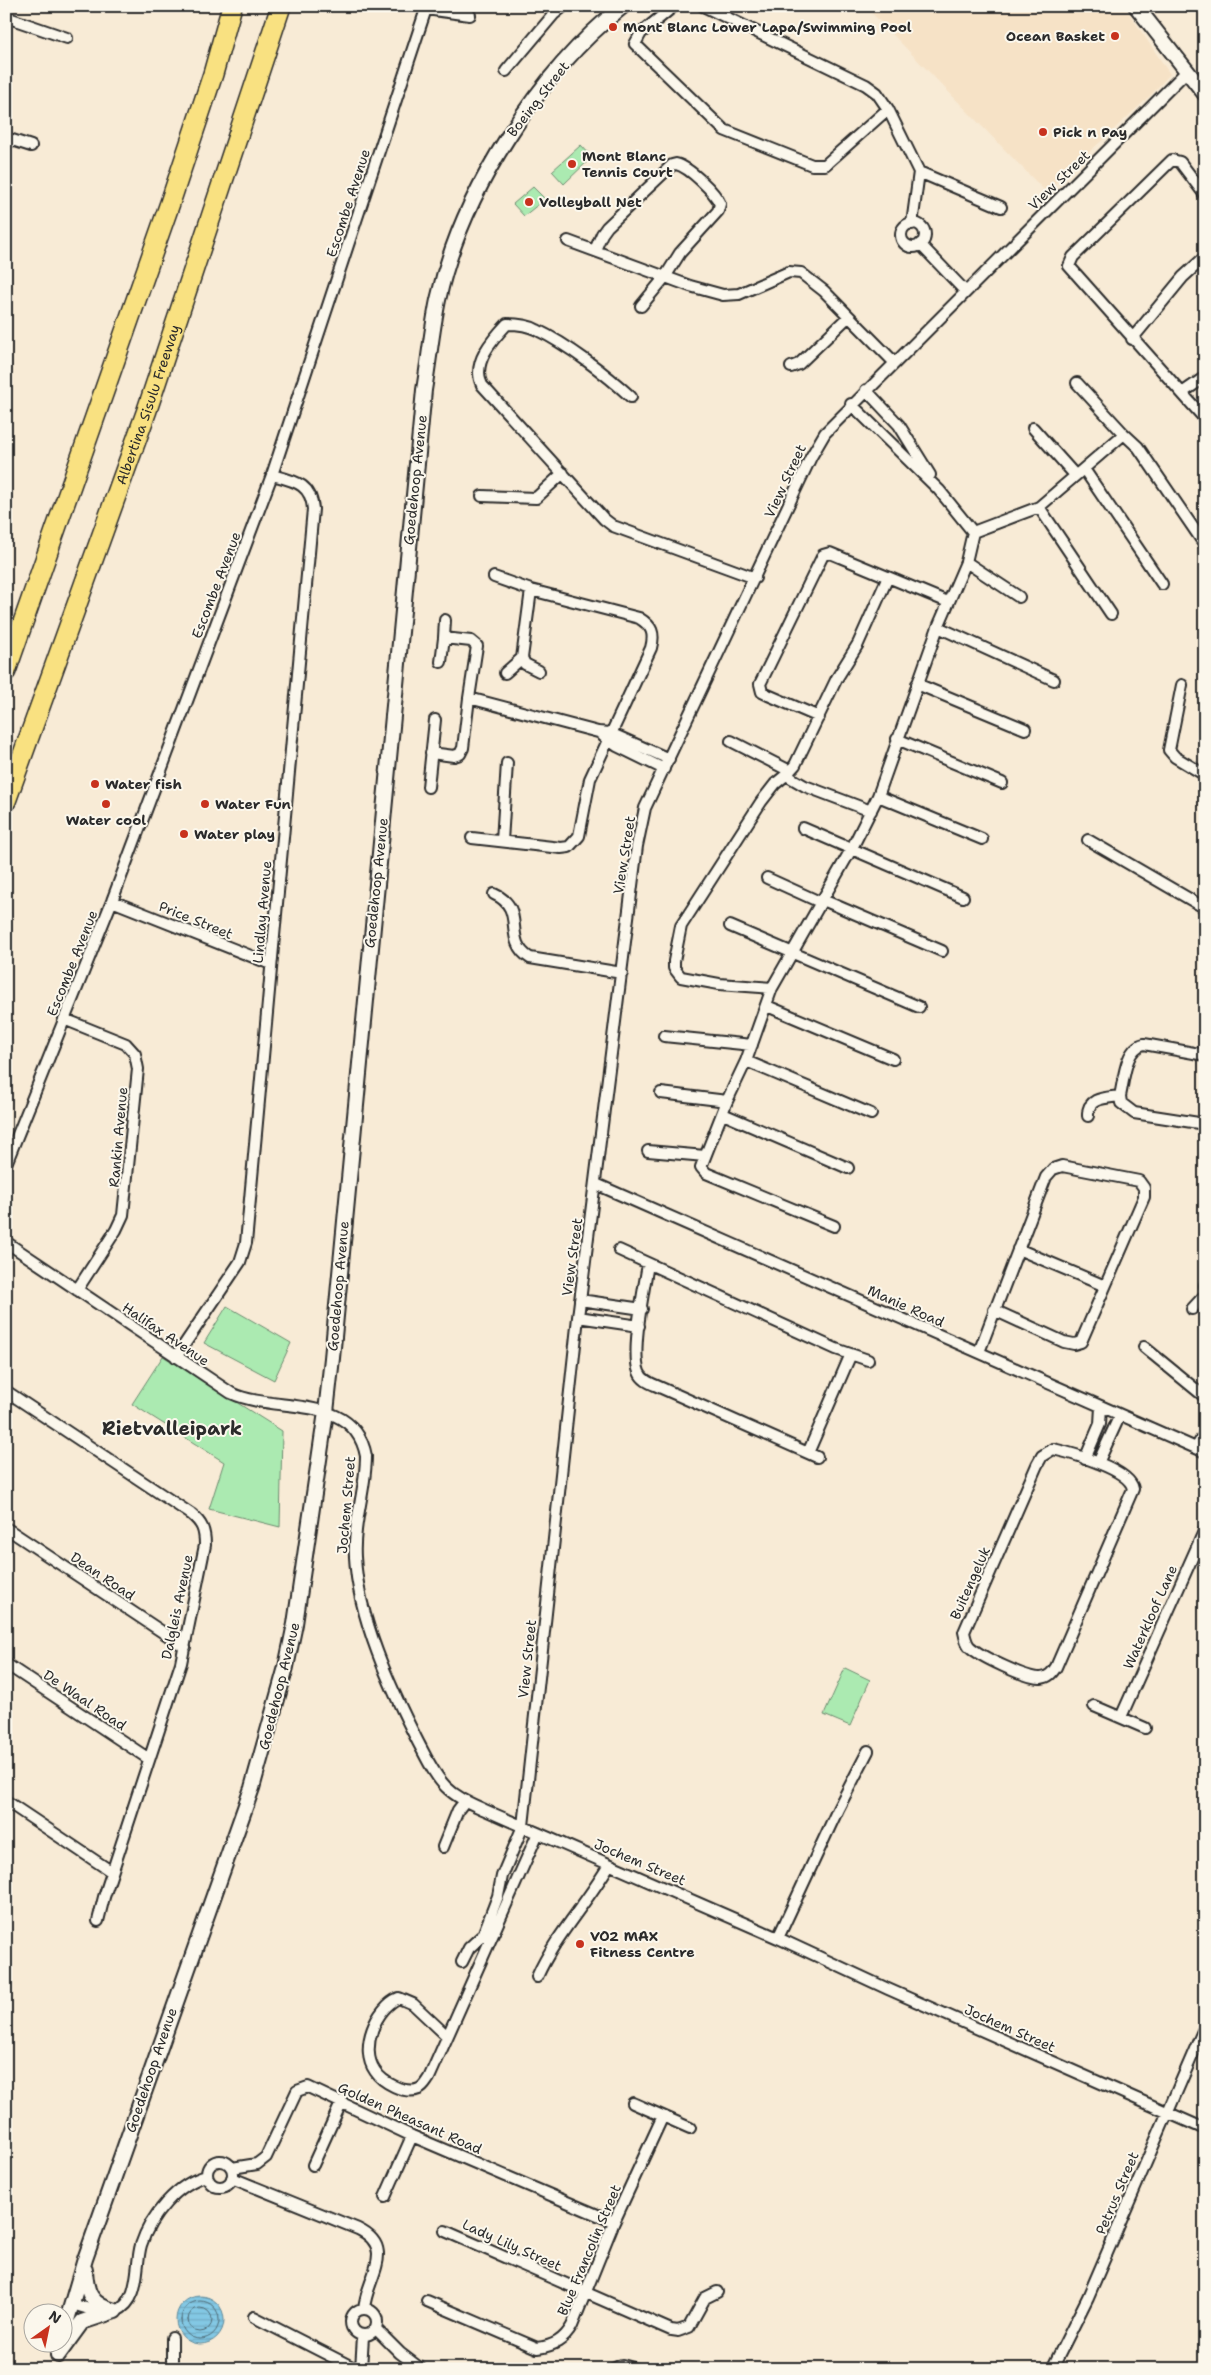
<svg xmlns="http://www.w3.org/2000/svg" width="1211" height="2375" font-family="'Shantell Sans',sans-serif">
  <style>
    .built { fill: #f6e2c6 }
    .green { fill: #abeab1; stroke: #6b8a6e }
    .water { fill: url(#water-rules); stroke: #60899a }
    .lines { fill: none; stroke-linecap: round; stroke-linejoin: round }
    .shore { stroke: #4e6a75; stroke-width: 1 }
    .street-casing { stroke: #2b2b2b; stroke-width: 14 }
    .secondary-casing { stroke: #2b2b2b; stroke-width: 18 }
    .highway-casing { stroke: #2b2b2b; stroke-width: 22 }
    .street { stroke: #fbf7ec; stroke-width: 10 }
    .secondary { stroke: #fbf7ec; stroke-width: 14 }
    .highway { stroke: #f9e181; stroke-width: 19 }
    .poi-dot { fill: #c8321e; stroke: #fbf7ec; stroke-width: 2 }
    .labels { text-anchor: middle; stroke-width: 4; stroke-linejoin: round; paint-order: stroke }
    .poi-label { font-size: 14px; font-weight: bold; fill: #2b2b2b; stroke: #fbf7ec; text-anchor: start }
    .street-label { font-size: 14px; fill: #2b2b2b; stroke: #fbf7ec }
    .district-label { font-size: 19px; font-weight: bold; fill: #2b2b2b; stroke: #fbf7ec }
  </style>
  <defs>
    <pattern id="water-rules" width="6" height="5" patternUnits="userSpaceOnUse" patternTransform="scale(1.25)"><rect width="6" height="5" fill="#83c8e4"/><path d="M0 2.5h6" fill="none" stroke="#71acc4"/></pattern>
  </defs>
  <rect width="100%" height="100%" fill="#f8ebd6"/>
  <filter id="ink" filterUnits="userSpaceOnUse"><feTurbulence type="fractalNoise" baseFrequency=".02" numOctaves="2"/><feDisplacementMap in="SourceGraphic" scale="10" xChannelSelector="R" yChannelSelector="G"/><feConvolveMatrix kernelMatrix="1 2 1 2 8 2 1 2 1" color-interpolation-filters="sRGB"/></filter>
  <g filter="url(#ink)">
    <path class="built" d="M865,6H1124L1170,74L1150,96L1046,192Z"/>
    <path class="green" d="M581,145L592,157L564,184L552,171Z
      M533,187L545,199L524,216L513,204Z
      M227,1306L291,1343L274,1380L204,1343Z
      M163,1356L282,1431L280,1527L209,1509L224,1462L132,1404Z
      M845,1668L870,1680L850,1726L824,1715Z"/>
    <path class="water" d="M176 2320a24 24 0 1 1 48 0a24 24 0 1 1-48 0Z"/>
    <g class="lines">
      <path class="shore" d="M181 2320a19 19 0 1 1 38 0a19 19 0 1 1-38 0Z
        M188 2320a12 12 0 1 1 24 0a12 12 0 1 1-24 0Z"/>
      <g class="street-casing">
        <path id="street" d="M674,6L641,33L635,44L724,130L812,165H825L888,109
          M703,6L866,85L877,93L888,109L919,172L912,224
          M426,9L470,15
          M6,17L67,38
          M506,71L554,14L564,6
          M6,138L31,146
          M919,172L1001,207
          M1205,195L1180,162L1172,160L1073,257L1069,266L1205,419
          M901 235a12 12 0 1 1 24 0a12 12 0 1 1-24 0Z
          M568,241L690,286L723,295L739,294L789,272L801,273L824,291L894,362
          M920,244L965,291
          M595,250L602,234L607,227L672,165L676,164C689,167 715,192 720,204L718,211L680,253L665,277L641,306
          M1132,339L1183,277L1205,257
          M791,367L799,364L848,317
          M1077,383L1124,434L1138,447L1205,545
          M866,390L899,425L930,475
          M1182,393L1205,377
          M631,397C607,375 567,344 537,330C528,325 517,324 507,324C493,339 471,363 482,385L604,519L613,526L755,578
          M851,404L939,490L973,532
          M1033,428L1075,475
          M1084,469L1162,584
          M482,496L536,498L563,473
          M1039,507L1111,614
          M973,532L1039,507L1124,434
          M966,562L1019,597
          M531,590L522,658L525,664L539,671
          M445,620L444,638L471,641L477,646L469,698L598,732L610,733L669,759
          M938,627L1054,680
          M441,662L444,638
          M505,673L522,658
          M917,684L1025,729
          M1182,685L1169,750L1175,757L1205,775
          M819,717L768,695L762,692L760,684L823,555L830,553L948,602
          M603,736L617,746L664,769
          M897,739L1002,783
          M731,741L790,771
          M431,753L454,756L460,754L463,748L469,698
          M786,775L795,765L837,678L858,644L888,577
          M428,787L435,720
          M878,796L982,839
          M803,828L963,897
          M472,838L561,848L569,847L579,836L590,779L651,648C655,633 652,626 639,618L531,590L494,577
          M1088,840L1205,908
          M502,841L507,763
          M767,878L822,903
          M494,894C528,909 501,940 530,958L622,973
          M823,900L942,951
          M112,901L271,964
          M730,926L919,1007
          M772,988L719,984L681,977L674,968V961L681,926L761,802L775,784L786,775L805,786L871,811
          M767,1006L893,1059
          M64,1019L126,1044L135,1054L138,1069L123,1215L116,1230L77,1290
          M664,1036L752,1045
          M1205,1055L1144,1044C1125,1048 1124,1080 1120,1096L1121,1103L1134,1113L1205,1124
          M746,1061L871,1114
          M661,1093L727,1101
          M723,1114L848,1168
          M1088,1116C1087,1097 1106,1098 1120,1096
          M648,1151L705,1156
          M6,1164L112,901L272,475L427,6
          M596,1184L1205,1452
          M834,1226L706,1173L701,1167L727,1101L746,1061L772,988L852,848L878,796L938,627L966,562L973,532
          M6,1242L231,1393C276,1414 354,1392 366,1456C366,1490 353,1522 355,1557C358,1618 391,1689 418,1742C426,1757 434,1775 446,1787C457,1798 472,1804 485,1810L778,1938L888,1989L1205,2129
          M1018,1249L1105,1286
          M619,1250L836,1349L868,1360
          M648,1264C644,1289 631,1351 639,1372C642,1380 650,1383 657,1386L817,1457
          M1205,1285V1286
          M580,1300L642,1309
          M1192,1309L1205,1295
          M578,1317L639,1326
          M1144,1347L1205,1397
          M979,1352L1046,1177L1053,1169L1062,1166L1139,1181L1144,1188V1197L1081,1342L1074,1344L1064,1342L994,1310
          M176,1357L240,1262L246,1243L313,509C311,483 294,481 272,475
          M6,1391L191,1514C202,1523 205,1530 205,1545L181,1663L104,1897L98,1921
          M1196,1448L1205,1433
          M1053,1449C1071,1453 1130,1469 1133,1489L1056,1667C1052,1673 1049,1677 1041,1678C1027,1679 979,1656 969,1646C966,1642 965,1637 964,1632L1037,1465L1042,1456Z
          M808,1453L851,1354
          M1085,1459L1100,1424L1101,1407
          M1098,1463L1120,1415
          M6,1528L185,1647
          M6,1664L149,1759
          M1094,1706L1145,1728
          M1121,1717L1205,1529
          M6,1801L112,1872
          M443,1847L458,1810L465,1801
          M778,1938L838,1809L868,1751
          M462,1962L469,1948L483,1935L498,1896L502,1876L523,1826L578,1317L637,846L645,808L811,457L825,433L1186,72
          M537,1977C555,1936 587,1903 609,1865
          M447,2036L413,2004L399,1998C376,2007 359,2049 375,2071C382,2082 405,2095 419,2089C424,2087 426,2082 429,2078L538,1833
          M633,2103L690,2128
          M207 2174a13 13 0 1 1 26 0a13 13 0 1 1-26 0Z
          M313,2165L342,2101
          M232,2168L257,2164L266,2157L297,2091L308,2087L412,2136L614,2222
          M232,2178L358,2229C398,2248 366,2278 364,2309
          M385,2197L412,2136
          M445,2231L671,2330L678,2331L689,2327L705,2298L717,2292
          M427,2301L537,2348C554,2346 564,2340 572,2326L614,2222L662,2118
          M71,2304C84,2307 104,2315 116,2311C141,2301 135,2265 141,2245C150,2217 177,2183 207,2176
          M351 2322a13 13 0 1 1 26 0a13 13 0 1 1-26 0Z
          M254,2317L356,2369
          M376,2329L400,2353L421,2369
          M172,2338V2369
          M361,2369L363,2336
          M613,2369L622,2365L637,2369
          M1052,2369L1088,2297L1205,2026"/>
      </g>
      <g class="secondary-casing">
        <path id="secondary" d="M1136,6L1205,94
          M85,2270C86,2293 91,2305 115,2311
          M62,2337L85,2259L252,1788L286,1667L295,1624L326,1412L332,1358L424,390C429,360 432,329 438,300C461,194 538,73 623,6
          M58,2355L82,2322L115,2311"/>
      </g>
      <g class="highway-casing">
        <g id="highway">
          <path d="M6,671L170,203L213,74L232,6"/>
          <path id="s1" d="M6,801L147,410L281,6"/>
        </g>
      </g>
      <use href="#street" class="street"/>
      <use href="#secondary" class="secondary"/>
      <use href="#highway" class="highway"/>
    </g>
  </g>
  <g class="poi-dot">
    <circle cx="613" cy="27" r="5"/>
    <circle cx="1115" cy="36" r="5"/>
    <circle cx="1043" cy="132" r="5"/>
    <circle cx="572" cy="164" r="5"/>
    <circle cx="529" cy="202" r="5"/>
    <circle cx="95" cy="784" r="5"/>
    <circle cx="106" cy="804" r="5"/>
    <circle cx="205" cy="804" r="5"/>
    <circle cx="184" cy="834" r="5"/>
    <circle cx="580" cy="1944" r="5"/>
  </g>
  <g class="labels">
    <g class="poi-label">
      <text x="623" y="32">Mont Blanc Lower Lapa/Swimming Pool</text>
      <text x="1105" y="41" text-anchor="end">Ocean Basket</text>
      <text x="1053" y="137">Pick n Pay</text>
      <text x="582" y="161">Mont Blanc<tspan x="582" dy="16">Tennis Court</tspan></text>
      <text x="539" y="207">Volleyball Net</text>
      <text x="105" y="789">Water fish</text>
      <text x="215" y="809">Water Fun</text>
      <text x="106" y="825" text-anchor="middle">Water cool</text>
      <text x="194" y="839">Water play</text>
      <text x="590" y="1941">VO2 MAX<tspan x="590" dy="16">Fitness Centre</tspan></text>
    </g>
    <g class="street-label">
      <text transform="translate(538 99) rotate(-52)" y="5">Boeing Street</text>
      <text transform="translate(1059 180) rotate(-44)" y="5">View Street</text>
      <text transform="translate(348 203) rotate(-72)" y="5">Escombe Avenue</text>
      <text dy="5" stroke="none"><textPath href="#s1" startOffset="421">Albertina Sisulu Freeway</textPath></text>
      <text transform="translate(415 480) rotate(-84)" y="5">Goedehoop Avenue</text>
      <text transform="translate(785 481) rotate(-65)" y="5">View Street</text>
      <text transform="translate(216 585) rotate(-69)" y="5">Escombe Avenue</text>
      <text transform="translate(624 855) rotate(-81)" y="5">View Street</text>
      <text transform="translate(376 883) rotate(-84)" y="5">Goedehoop Avenue</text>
      <text transform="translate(262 912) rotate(-85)" y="5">Lindlay Avenue</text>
      <text transform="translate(196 920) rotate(22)" y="5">Price Street</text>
      <text transform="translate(72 963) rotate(-68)" y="5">Escombe Avenue</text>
      <text transform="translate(118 1137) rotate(-85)" y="5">Rankin Avenue</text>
      <text transform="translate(572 1257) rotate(-82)" y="5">View Street</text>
      <text transform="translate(338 1286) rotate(-85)" y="5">Goedehoop Avenue</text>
      <text transform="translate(906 1306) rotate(24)" y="5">Manie Road</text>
      <text transform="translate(166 1334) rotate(34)" y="5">Halifax Avenue</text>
      <text transform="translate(346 1505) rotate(-85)" y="5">Jochem Street</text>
      <text transform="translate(103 1576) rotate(34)" y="5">Dean Road</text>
      <text transform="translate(970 1583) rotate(-66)" y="5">Buitengeluk</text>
      <text transform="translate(177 1607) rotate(-78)" y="5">Dalgleis Avenue</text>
      <text transform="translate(1150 1617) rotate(-66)" y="5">Waterkloof Lane</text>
      <text transform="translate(527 1659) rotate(-84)" y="5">View Street</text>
      <text transform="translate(279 1686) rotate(-76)" y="5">Goedehoop Avenue</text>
      <text transform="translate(85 1700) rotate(34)" y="5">De Waal Road</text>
      <text transform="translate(640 1862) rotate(23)" y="5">Jochem Street</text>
      <text transform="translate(1010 2028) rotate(24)" y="5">Jochem Street</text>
      <text transform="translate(151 2070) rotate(-71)" y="5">Goedehoop Avenue</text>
      <text transform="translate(410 2118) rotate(24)" y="5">Golden Pheasant Road</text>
      <text transform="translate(1117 2193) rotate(-67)" y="5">Petrus Street</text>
      <text transform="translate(512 2245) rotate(24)" y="5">Lady Lily Street</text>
      <text transform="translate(589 2250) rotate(-67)" y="5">Blue Francolin Street</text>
    </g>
    <g class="district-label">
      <text x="172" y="1435">Rietvalleipark</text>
    </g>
  </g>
  <rect width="1211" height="2375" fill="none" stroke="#fbf7ec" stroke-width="25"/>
  <rect x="12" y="12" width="1186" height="2350" fill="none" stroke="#2b2b2b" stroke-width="2" filter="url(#ink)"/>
  <g transform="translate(48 2328) rotate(33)"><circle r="24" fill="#fbf7ec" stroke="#a8a59f"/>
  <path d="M0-4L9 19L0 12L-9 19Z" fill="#c8321e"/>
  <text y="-8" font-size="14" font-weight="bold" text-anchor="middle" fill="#2b2b2b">N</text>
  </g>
</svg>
